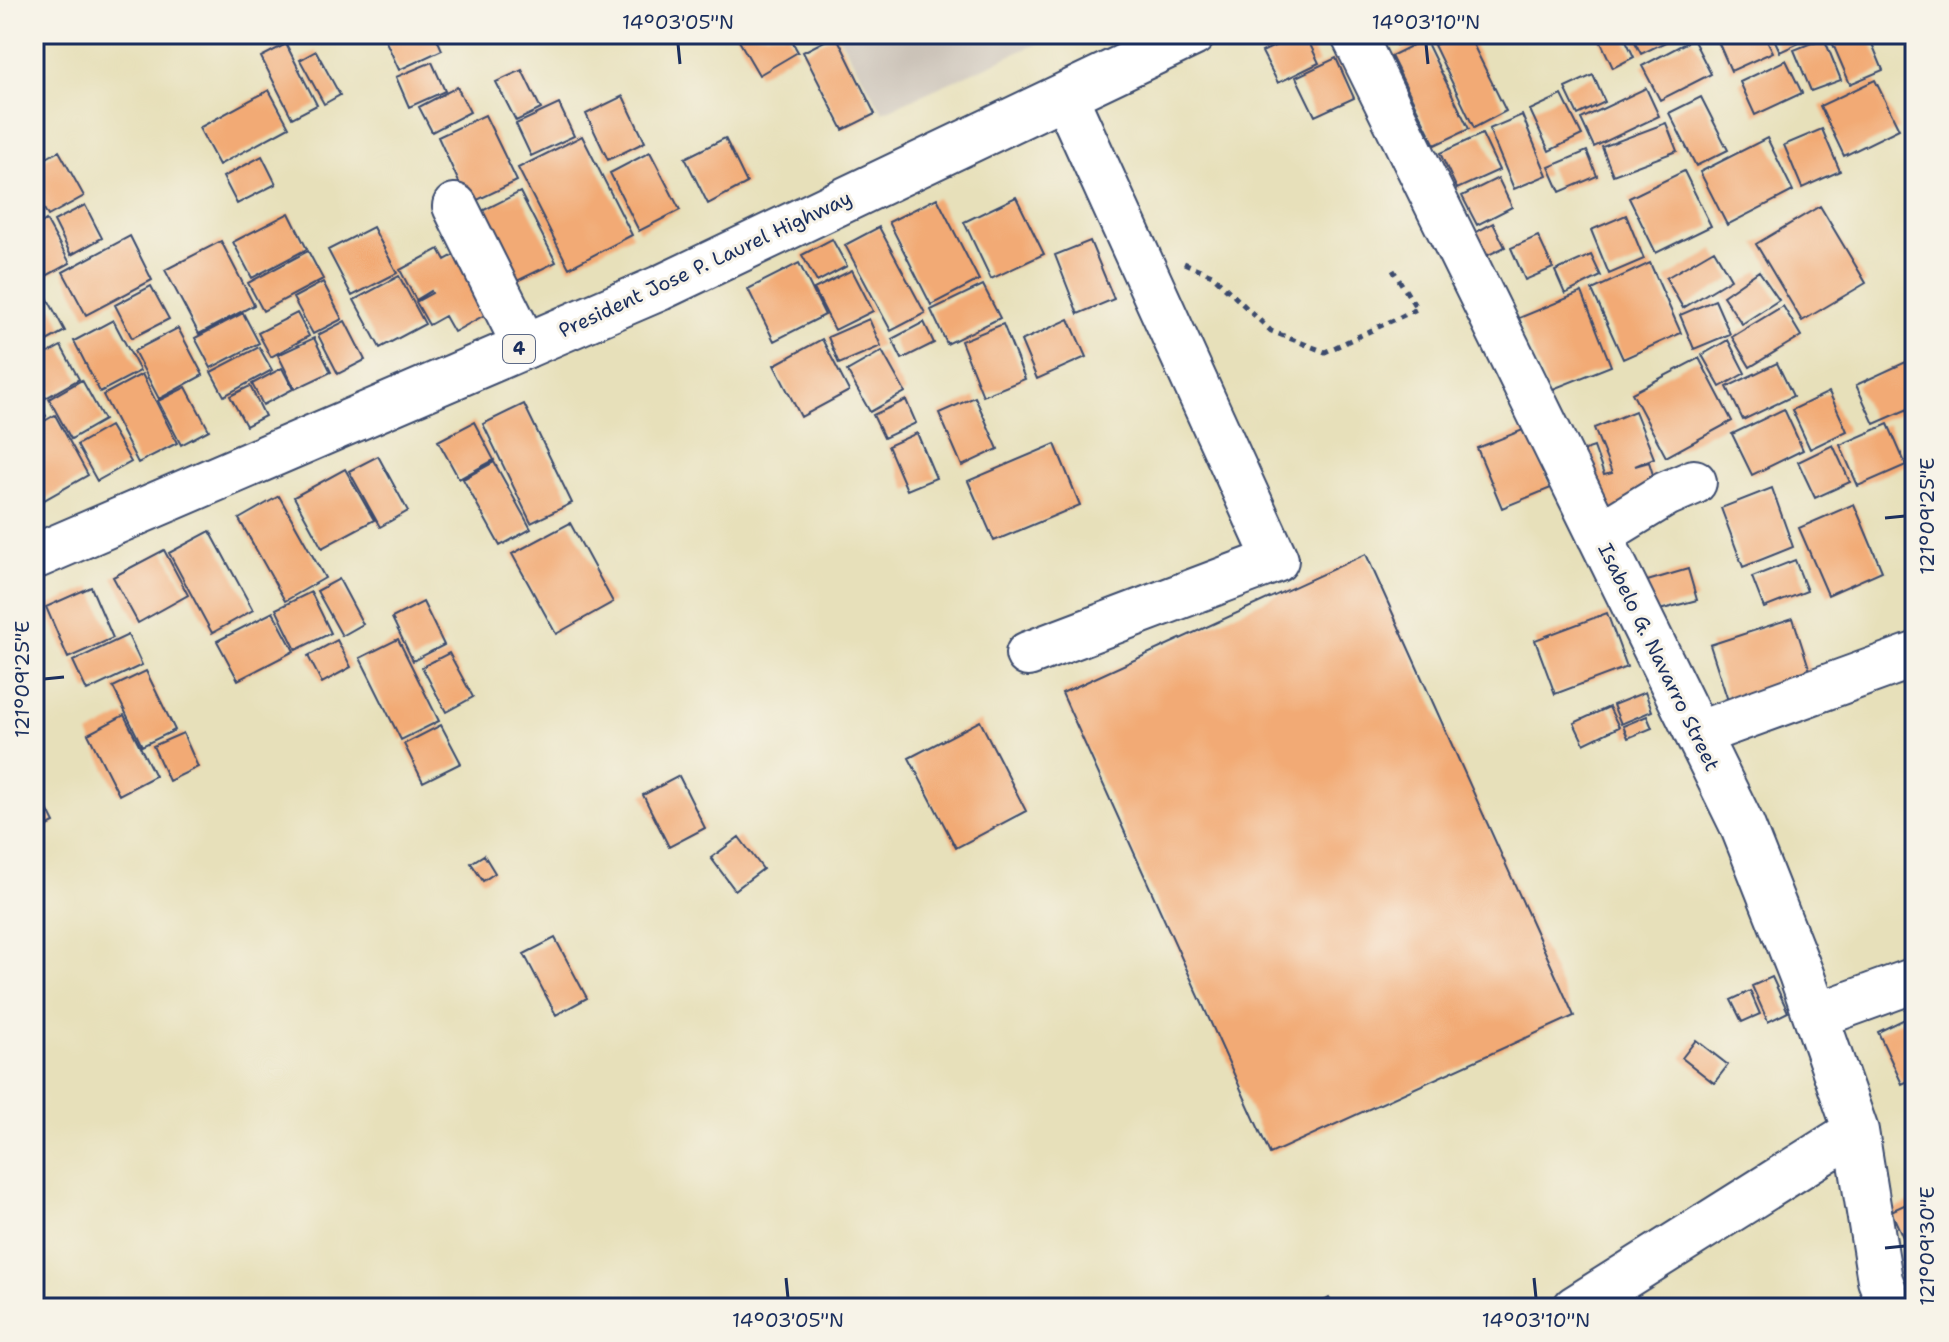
<svg xmlns="http://www.w3.org/2000/svg" width="1949" height="1342" font-family="'Shantell Sans',sans-serif">
  <style>
    .industrial { fill: #cbc2b8 }
    .building { fill: #f2aa74 }
    .lines { fill: none; stroke-linecap: round; stroke-linejoin: round }
    .minor-casing { stroke: #3a4a6c; stroke-width: 48 }
    .highway-casing { stroke: #3a4a6c; stroke-width: 48 }
    .path { stroke: #3a4a6c; stroke-width: 5; stroke-dasharray: 6 6; stroke-linecap: butt }
    .minor { stroke: #fff; stroke-width: 44 }
    .highway { stroke: #fff; stroke-width: 44 }
    .ticks { fill: none; stroke: #1b2f5e; stroke-width: 3 }
    .labels { text-anchor: middle; stroke-width: 6; stroke-linejoin: round; paint-order: stroke }
    .shield { fill: #f7f3e8; stroke: #5d6a87; stroke-width: 2 }
    .shield-label { font-size: 18px; font-weight: bold; fill: #1b2f5e }
    .street-label { font-size: 20px; fill: #1b2f5e; stroke: #f7f3e8 }
    .neatline { fill: none; stroke: #1b2f5e; stroke-width: 3 }
    .ticks-label { font-size: 20px; text-anchor: middle; fill: #1b2f5e }
  </style>
  <rect width="100%" height="100%" fill="#f7f3e8"/>
  <filter id="ink" filterUnits="userSpaceOnUse"><feTurbulence type="fractalNoise" baseFrequency=".0125" numOctaves="2"/><feDisplacementMap in="SourceGraphic" scale="16" xChannelSelector="R" yChannelSelector="G"/><feConvolveMatrix kernelMatrix="1 2 1 2 8 2 1 2 1" color-interpolation-filters="sRGB"/></filter>
  <filter id="wash" filterUnits="userSpaceOnUse"><feTurbulence type="fractalNoise" baseFrequency=".006" numOctaves="4" result="noise"/><feDisplacementMap in="SourceGraphic" scale="32" xChannelSelector="R" yChannelSelector="G"/><feGaussianBlur stdDeviation="1.8" result="paint"/><feColorMatrix in="noise" values="0 0 0 0 0 0 0 0 0 0 0 0 0 0 0 0 0 1.4 0 .05"/><feComposite in="paint" operator="in"/></filter>
  <g filter="url(#wash)">
    <rect width="100%" height="100%" fill="#e7e0ba"/>
    <path class="industrial" d="M837,34H1059L883,112Z"/>
    <g id="blocks">
      <path class="building" d="M385,34H435L442,50L399,70L383,35Z
        M735,34H788L798,52L759,75Z
        M1299,34H1305L1319,63L1278,83L1262,52Z
        M1391,34H1420L1396,45Z
        M1457,34H1468L1506,111L1474,128L1434,45Z
        M1597,34H1623L1634,57L1613,68Z
        M1631,34H1682L1641,54Z
        M1722,34H1764L1773,52L1731,71L1716,37Z
        M1772,34H1818L1780,52Z
        M1851,34H1868L1883,70L1850,84L1832,42Z
        M836,35L875,114L843,130L803,52Z
        M1824,38L1841,80L1811,91L1794,50Z
        M1425,39L1469,129L1435,145L1391,56Z
        M1693,39L1711,74L1660,100L1642,66Z
        M286,44L317,105L292,118L261,57Z
        M316,51L340,95L324,104L300,60Z
        M1336,58L1354,98L1315,116L1296,77Z
        M1786,60L1802,93L1755,115L1740,82Z
        M432,62L445,91L409,107L396,77Z
        M522,70L541,109L516,121L496,82Z
        M1593,75L1605,102L1578,115L1565,88Z
        M1875,80L1899,129L1844,156L1820,106Z
        M457,87L470,112L432,132L419,107Z
        M1646,88L1659,116L1594,147L1581,119Z
        M269,90L289,127L219,165L199,128Z
        M1562,95L1582,135L1549,151L1530,110Z
        M623,96L645,142L608,160L586,114Z
        M1701,97L1728,150L1696,166L1669,113Z
        M559,104L574,136L531,156L516,124Z
        M485,115L517,181L469,204L438,137Z
        M1522,115L1547,175L1514,189L1489,129Z
        M1666,123L1677,151L1613,175L1602,147Z
        M1822,129L1840,171L1802,188L1784,145Z
        M1482,134L1499,170L1457,189L1440,153Z
        M582,136L632,235L569,268L518,168Z
        M725,138L747,183L708,204L685,158Z
        M1767,138L1793,191L1727,225L1700,172Z
        M59,151L84,196L48,216L34,191V165Z
        M1587,151L1597,176L1560,192L1549,167Z
        M650,152L680,210L639,231L610,173Z
        M262,156L276,184L237,204L223,177Z
        M1684,171L1711,226L1656,253L1629,198Z
        M1498,178L1512,207L1477,225L1462,196Z
        M520,192L556,262L515,282L480,212Z
        M1016,197L1044,254L991,279L964,222Z
        M937,198L979,280L931,305L889,222Z
        M85,205L102,238L71,255L54,221Z
        M1820,206L1866,283L1802,321L1756,244Z
        M289,213L307,249L252,278L233,242Z
        M1626,215L1644,259L1609,274L1591,230Z
        M46,220L70,263L39,280L34,272V228Z
        M1493,223L1505,247L1480,259L1469,236Z
        M373,227L397,273L352,296L328,250Z
        M879,227L925,313L891,331L845,245Z
        M130,236L152,280L86,315L63,272Z
        M1538,236L1553,268L1525,280L1511,248Z
        M832,239L847,266L817,282L802,255Z
        M221,241L254,305L199,334L165,270Z
        M1090,241L1114,299L1078,314L1055,255Z
        M439,249L445,260L465,249L497,308L454,332L445,316L429,325L416,302L432,293L431,291L416,300L400,270Z
        M1714,250L1731,279L1683,308L1666,278Z
        M308,251L323,279L263,311L248,283Z
        M1591,255L1601,276L1565,294L1555,271Z
        M799,263L825,315L774,341L748,289Z
        M1650,263L1681,333L1623,359L1592,290Z
        M852,270L873,311L835,330L814,289Z
        M1759,271L1779,300L1742,324L1723,296Z
        M399,276L425,324L380,348L354,300Z
        M323,282L342,319L313,334L293,298Z
        M983,285L1000,318L947,344L931,310Z
        M151,286L169,319L132,338L115,305Z
        M44,292L65,331L34,348V297Z
        M1582,292L1611,366L1548,391L1519,318Z
        M1715,300L1730,334L1694,349L1680,315Z
        M1783,306L1801,336L1750,367L1732,337Z
        M243,313L259,343L211,368L195,338Z
        M297,313L309,336L271,357L258,333Z
        M869,319L881,346L839,364L828,337Z
        M1069,319L1086,357L1037,379L1021,341Z
        M113,320L140,371L100,392L74,341Z
        M345,321L365,360L338,374L318,335Z
        M924,322L934,343L902,359L892,339Z
        M1003,324L1025,379L983,396L961,341Z
        M178,328L203,375L159,399L134,351Z
        M314,338L331,372L295,389L278,355Z
        M822,339L849,391L801,417L774,365Z
        M1728,340L1745,373L1720,387L1702,355Z
        M61,346L79,379L42,400L34,385V361Z
        M259,347L272,370L224,396L211,372Z
        M882,351L905,392L870,412L847,371Z
        M1699,358L1732,421L1666,457L1632,393Z
        M1908,361L1915,377V406L1874,424L1856,385Z
        M1777,363L1793,396L1743,420L1727,387Z
        M282,368L293,389L263,405L252,384Z
        M142,374L177,443L138,463L103,395Z
        M82,380L104,420L71,439L49,399Z
        M250,386L265,416L246,426L230,396Z
        M186,387L209,430L181,445L158,401Z
        M1829,392L1847,431L1810,449L1792,410Z
        M34,396L46,416L34,423Z
        M975,397L998,449L962,466L939,413Z
        M906,400L916,423L884,438L873,415Z
        M524,404L572,503L531,523L483,424Z
        M1784,409L1803,450L1752,475L1732,434Z
        M1635,411L1654,458L1635,466L1649,462L1660,497L1603,514L1570,455L1594,447L1604,475L1612,473L1594,428Z
        M55,415L88,475L44,500L34,481V427Z
        M474,422L494,460L459,479L438,441Z
        M1888,424L1906,465L1858,486L1840,445Z
        M110,426L131,462L97,481L77,445Z
        M1528,428L1551,488L1502,508L1477,448Z
        M917,433L936,478L907,490L888,446Z
        M1055,444L1080,505L994,541L968,481Z
        M1833,445L1850,482L1815,498L1798,462Z
        M378,456L408,511L380,527L349,471Z
        M494,462L531,529L500,546L463,479Z
        M345,469L374,520L322,548L294,497Z
        M1772,488L1793,547L1743,567L1721,508Z
        M279,496L325,578L285,601L239,519Z
        M1854,504L1882,571L1828,595L1799,528Z
        M570,523L613,602L556,634L512,554Z
        M210,531L253,610L212,633L169,553Z
        M164,550L188,595L138,623L113,577Z
        M1366,554L1574,1016L1270,1154L1062,693Z
        M1795,560L1807,591L1764,608L1752,577Z
        M1688,569L1697,600L1652,612L1644,582Z
        M339,579L363,624L342,636L317,591Z
        M91,587L113,638L68,658L46,607Z
        M311,592L331,633L296,650L276,609Z
        M423,602L444,645L413,661L392,618Z
        M273,612L294,651L238,680L217,641Z
        M1607,613L1627,667L1555,694L1535,640Z
        M1793,618L1814,683L1731,710L1710,645Z
        M128,635L142,665L87,691L73,661Z
        M398,639L439,721L401,740L360,658Z
        M337,640L351,667L322,683L308,656Z
        M449,653L473,697L446,712L422,667Z
        M146,671L175,730L142,746L113,687Z
        M1645,692L1652,711L1621,724L1613,705Z
        M1609,707L1619,727L1584,744L1574,723Z
        M124,715L155,776L119,795L88,734Z
        M1647,716L1652,728L1628,738L1623,726Z
        M980,721L1026,811L956,848L909,758Z
        M441,725L461,763L423,782L404,744Z
        M183,733L198,767L169,781L153,746Z
        M679,776L705,828L669,847L643,795Z
        M34,783L54,823L34,833Z
        M739,837L763,869L735,890L711,858Z
        M484,855L495,873L483,881L471,863Z
        M555,938L587,998L556,1015L524,954Z
        M1772,977L1788,1012L1768,1022L1752,986Z
        M1750,991L1760,1014L1742,1022L1731,1000Z
        M1915,1014V1078L1902,1084L1878,1032Z
        M1696,1040L1728,1065L1714,1083L1682,1058Z
        M1915,1200V1253L1911,1255L1891,1211Z
        M1329,1298L1335,1308H1311Z"/>
    </g>
  </g>
  <g filter="url(#ink)">
    <use href="#blocks" fill-opacity="0" stroke="#3a4a6c" stroke-width="2"/>
    <g class="lines">
      <g class="minor-casing">
        <path id="minor" d="M1353,34L1742,825L1801,974L1856,1131L1880,1280L1891,1308
          M455,206L525,346
          M1599,535L1666,494L1694,482
          M1028,654L1276,560L1065,96
          M1697,734L1915,655
          M1816,1016L1915,980
          M1575,1308L1856,1131"/>
      </g>
      <g class="highway-casing">
        <path id="highway" d="M34,557L660,288L1193,34"/>
      </g>
      <path class="path" d="M1184,263L1212,275L1271,331L1325,352L1417,309L1393,270"/>
      <use href="#minor" class="minor"/>
      <use href="#highway" class="highway"/>
    </g>
  </g>
  <path class="ticks" d="M678,44L680,64M1426,44L1428,64M1885,518L1905,516M44,679L64,677M1885,1248L1905,1246M786,1278L788,1298M1534,1278L1536,1298"/>
  <g class="labels">
    <rect class="shield" x="503" y="335" width="32" height="28" rx="6"/>
    <g class="shield-label">
      <text x="519" y="355">4</text>
    </g>
    <g class="street-label">
      <text transform="translate(705 264) rotate(-25)" y="7">President Jose P. Laurel Highway</text>
      <text transform="translate(1659 657) rotate(64)" y="7">Isabelo G. Navarro Street</text>
    </g>
  </g>
  <rect width="1949" height="1342" fill="none" stroke="#f7f3e8" stroke-width="88"/>
  <rect x="44" y="44" width="1861" height="1254" class="neatline"/>
  <g class="ticks-label">
    <text x="678" y="29">14°03'05"N</text>
    <text x="1426" y="29">14°03'10"N</text>
    <text transform="translate(1927 516) rotate(-90)" y="7">121°09'25"E</text>
    <text transform="translate(22 679) rotate(-90)" y="7">121°09'25"E</text>
    <text transform="translate(1927 1246) rotate(-90)" y="7">121°09'30"E</text>
    <text x="788" y="1327">14°03'05"N</text>
    <text x="1536" y="1327">14°03'10"N</text>
  </g>
</svg>
